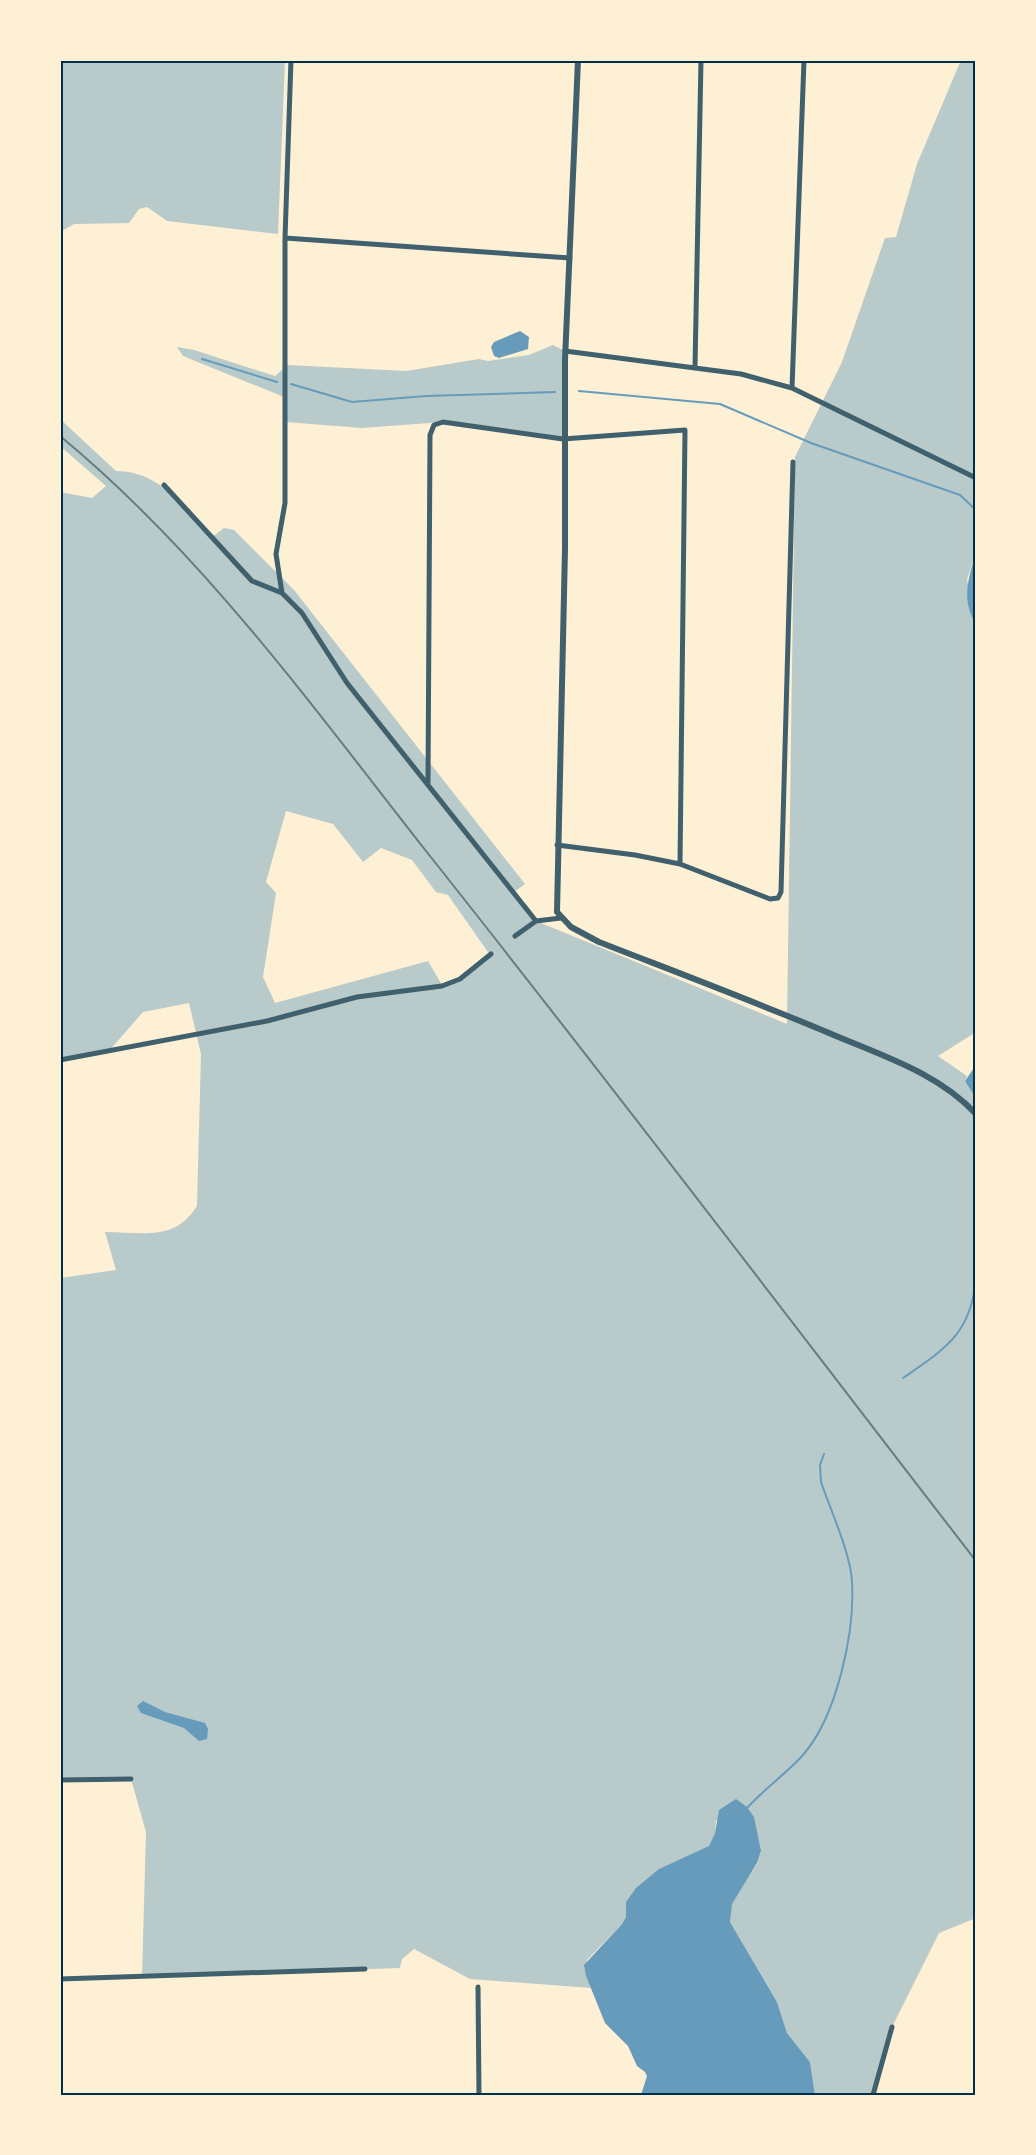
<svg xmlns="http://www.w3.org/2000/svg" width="1036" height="2155" font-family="Overpass,sans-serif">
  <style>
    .green { fill: #b9caca; fill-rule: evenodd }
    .water { fill: #669bbc }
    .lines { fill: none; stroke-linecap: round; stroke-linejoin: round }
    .stream { stroke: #669bbc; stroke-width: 2 }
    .minor { stroke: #3f606c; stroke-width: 5 }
    .tertiary { stroke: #3f606c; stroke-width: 6 }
    .rail { stroke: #657d81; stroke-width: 2 }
    .neatline { fill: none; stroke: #003049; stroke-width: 2 }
  </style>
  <rect width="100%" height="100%" fill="#fdf0d5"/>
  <path class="green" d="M60,60H285L278,234L167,221L147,207L139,209L129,223L74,224L60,232Z
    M961,60H976V554L967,579L976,624V1032L938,1056L967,1076L965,1081L976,1099V1918L939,1933L892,2027L873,2095H815L810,2062L787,2033L777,2002L730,1922L731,1904L757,1864L761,1851L716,1820L715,1833L709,1846L626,1902V1917L622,1924L587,1960L586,1976L591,1988L470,1979L414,1949L402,1959L400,1968L142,1977L146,1832L131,1779L60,1780V1278L116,1270L105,1232C142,1232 175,1242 197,1206L201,1054L189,1003L143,1012L109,1051L60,1060V492L92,498L106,486L60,446V419L116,471C160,471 186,508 212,537L224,528L234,530L294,590L525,884L513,893L536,921L787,1024L795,457L842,362L885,238L896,237L917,164ZM286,811L333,824L363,862L381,848L412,860L436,892L448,895L490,955L454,982L442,985L428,961L275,1003L263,977L276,893L266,882Z
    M553,345L565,351L563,439L443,422L362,428L286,422L284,397L183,356L177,347L194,350L275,376L288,365L406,371L479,359L488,361L529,355Z"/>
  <path class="water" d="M520,331L529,337L528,349L499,358L494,356L491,347L494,342Z
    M976,554V624C961,601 968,578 976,554Z
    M976,1065V1099L965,1081Z
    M143,1701L165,1712L205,1723L208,1729L207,1739L199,1741L184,1728L141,1713L137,1706Z
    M736,1799L747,1807L754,1817L761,1851L757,1863L732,1904L730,1922L777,2002L787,2033L810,2062L815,2095H641L647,2076L645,2072L637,2066L628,2046L605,2023L586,1976L584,1965L622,1924L626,1917V1902L636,1888L659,1869L709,1846L715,1833L719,1810Z"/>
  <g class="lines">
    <path class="stream" d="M202,359L277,382
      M291,384L352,402L426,396L555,392
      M579,391L720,404L811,443L960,495L976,510
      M903,1378C946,1348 971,1334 976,1278
      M747,1808C764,1789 786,1774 803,1755C837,1716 855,1632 852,1582C851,1554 830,1509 821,1482L820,1465L824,1454"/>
    <path class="minor" d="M291,60L285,238V503L276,554L282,593L302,613L347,683L536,921
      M285,238L570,258
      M565,351L741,374L792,388L976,478
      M695,367L701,60
      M792,388L804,60
      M164,485L252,581L282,593
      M428,785L430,435L434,425L443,422L563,439L685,430L680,864
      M557,845L635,855L680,864L770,899L778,898L781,892L793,462
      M515,936L536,921L561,918
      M60,1060L267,1021L357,997L442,986L460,979L491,954
      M60,1780L131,1779
      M60,1979L365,1969
      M478,1987L479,2095
      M873,2095L892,2027"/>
    <path class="tertiary" d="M578,60L565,360V549L557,912L571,927L599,942C676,972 753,1001 829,1033C880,1055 937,1072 976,1114"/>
    <path class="rail" d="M60,436C203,554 312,706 426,851C612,1085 793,1324 976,1561"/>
  </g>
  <rect width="1036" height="2155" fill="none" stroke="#fdf0d5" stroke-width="123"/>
  <rect x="62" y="62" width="912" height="2032" class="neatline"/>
</svg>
